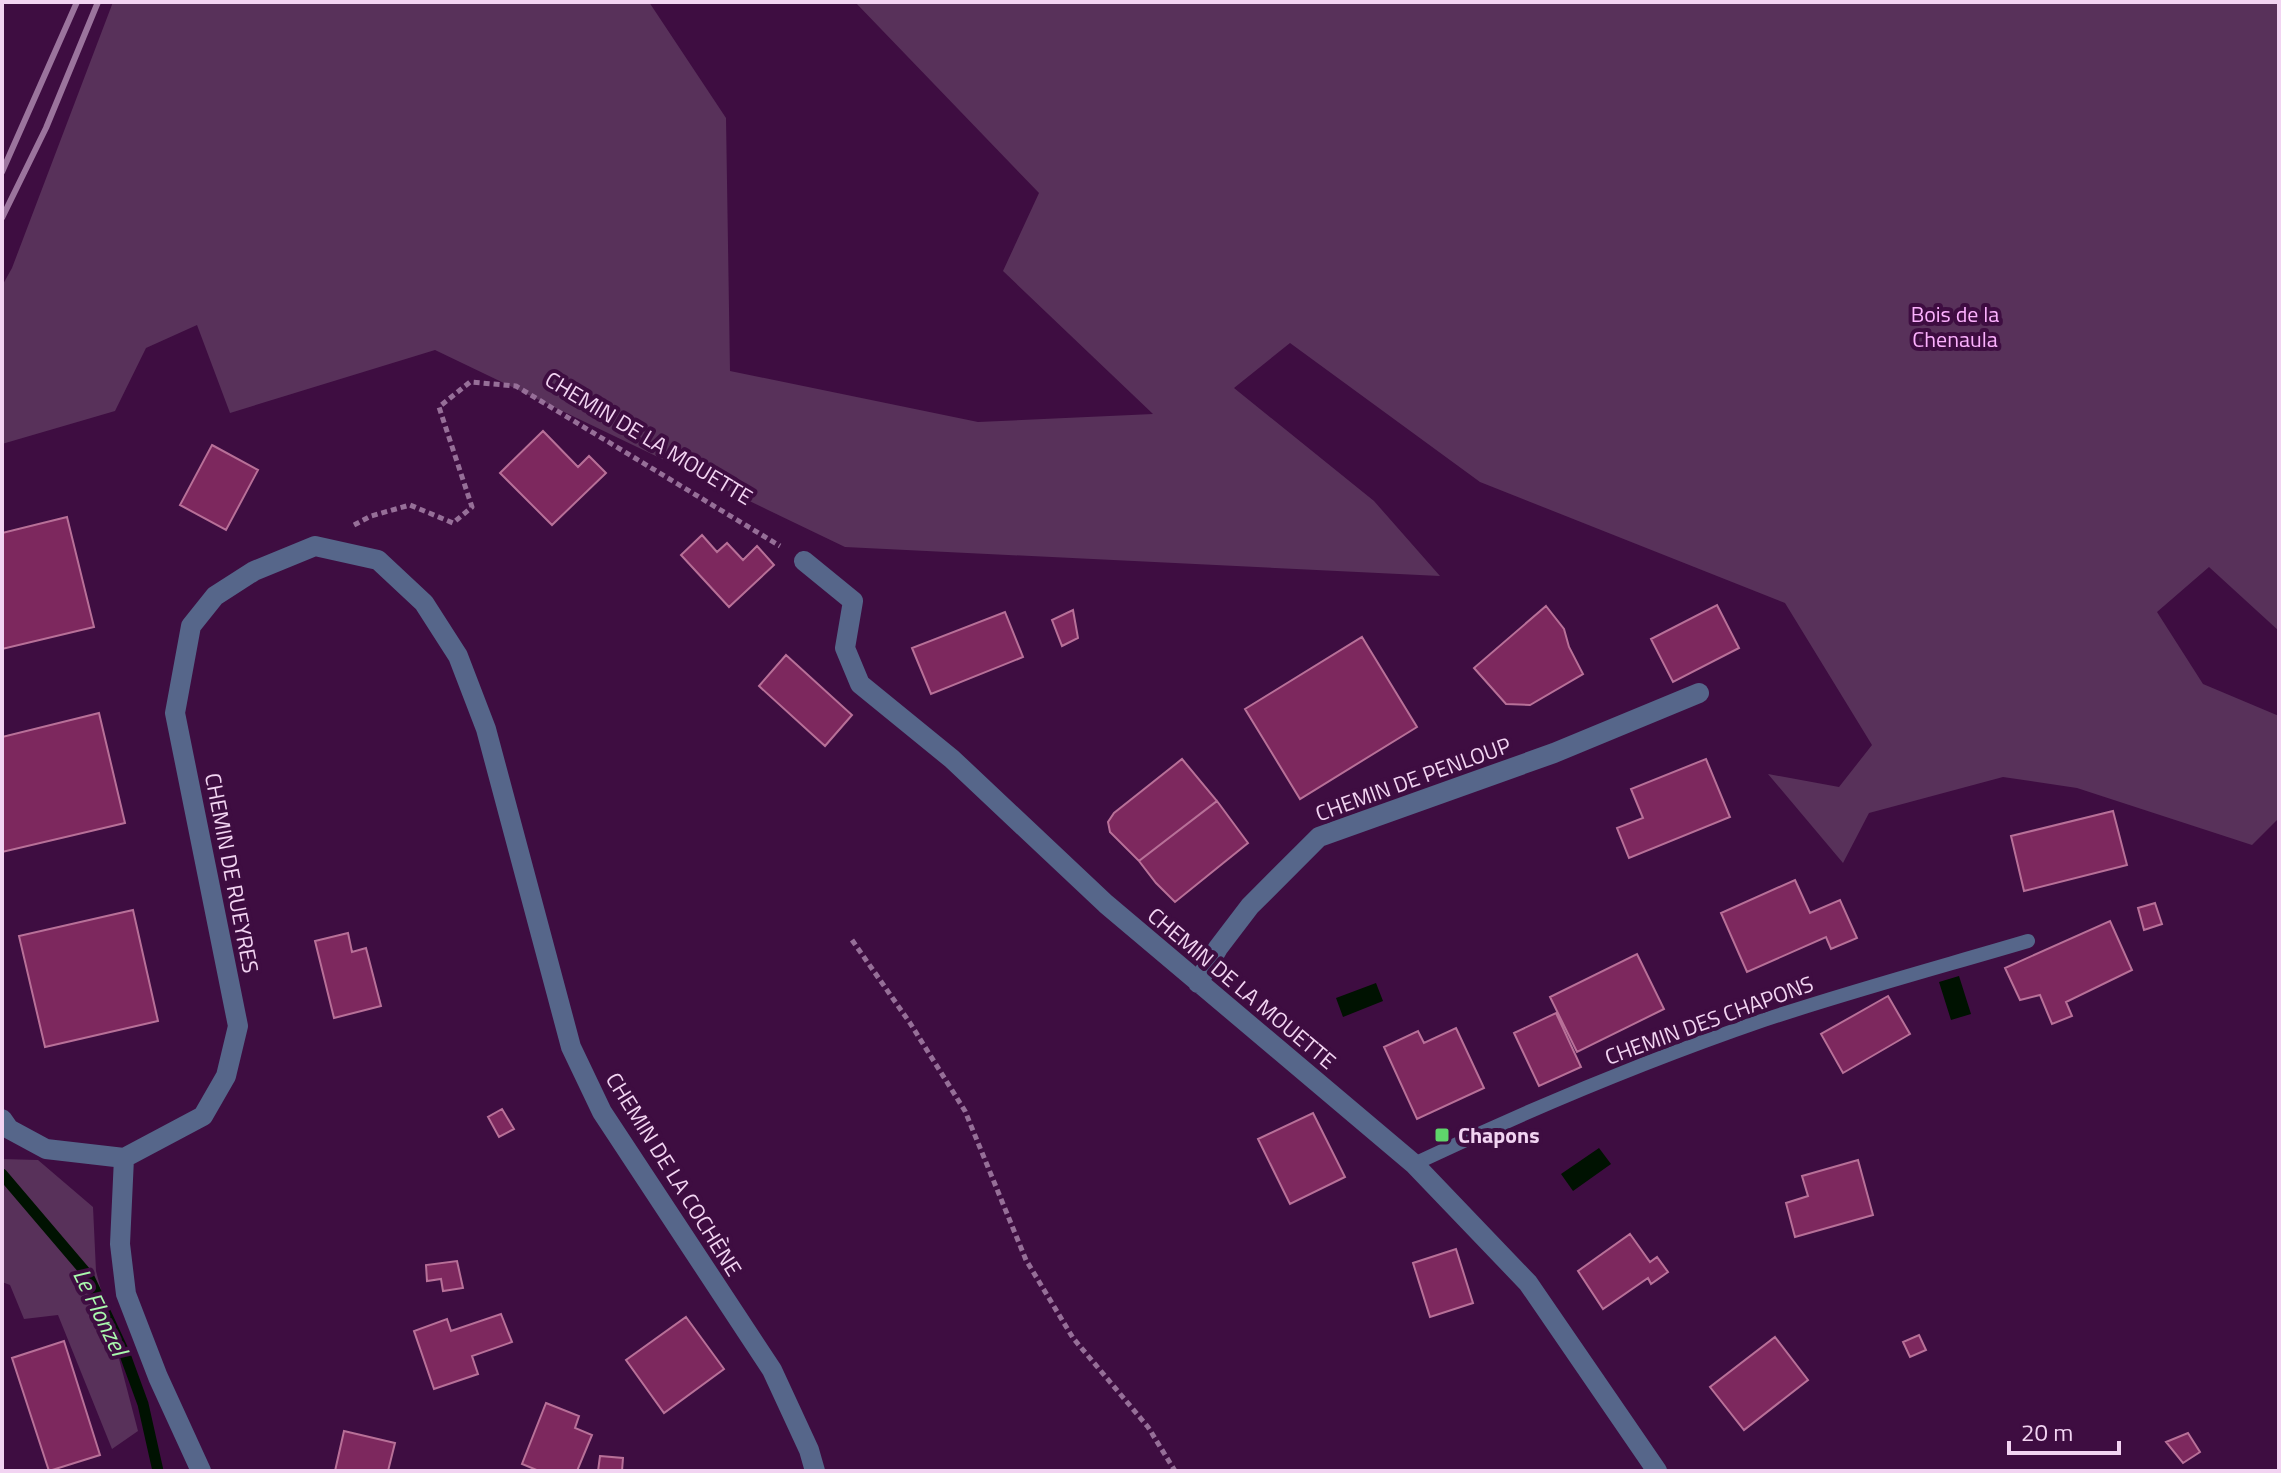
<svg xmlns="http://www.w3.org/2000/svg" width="2281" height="1473" font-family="'Titillium Web',sans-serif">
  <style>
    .green { fill: #58315a }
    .water { fill: #001201 }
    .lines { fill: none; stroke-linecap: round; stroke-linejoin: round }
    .stream { stroke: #001201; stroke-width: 11 }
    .building { fill: #7d285e; stroke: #b87098; stroke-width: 2 }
    .path { stroke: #966f98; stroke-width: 5; stroke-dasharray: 6 4; stroke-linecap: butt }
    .lane { stroke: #56668a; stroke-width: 14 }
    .street { stroke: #56668a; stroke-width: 20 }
    .rail { stroke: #9b749d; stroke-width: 6 }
    .poi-dot { fill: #5fd56b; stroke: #3e0d41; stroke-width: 3 }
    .labels { text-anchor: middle; stroke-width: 8; stroke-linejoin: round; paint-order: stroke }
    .park-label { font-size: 22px; fill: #fcb1fe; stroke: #3e0d41 }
    .street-label { font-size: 22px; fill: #f2d4f2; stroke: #3e0d41 }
    .poi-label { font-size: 22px; font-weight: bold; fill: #f2d4f2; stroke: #3e0d41; text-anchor: start }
    .water-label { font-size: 24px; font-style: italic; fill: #aafaae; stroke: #3e0d41 }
  </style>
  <rect width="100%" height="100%" fill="#3e0d41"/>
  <path class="green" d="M113,2H649L726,118L730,371L978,422L1153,414L1003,271L1039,193L855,2H2279V631L2209,567L2157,612L2203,684L2279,716V818L2252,845L2077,788L2003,777L1869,813L1843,863L1768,774L1839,787L1872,745L1785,603L1480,482L1290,343L1234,388L1374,501L1440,576L845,547L435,350L230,413L197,325L146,348L115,411L2,444V286L12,268Z
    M2,1159L38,1160L93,1207L96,1271L138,1431L112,1449L58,1315L24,1319L10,1285L2,1282Z"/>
  <path class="water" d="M1959,976L1971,1014L1951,1020L1939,982Z
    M1376,983L1383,1001L1343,1017L1336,998Z
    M1599,1148L1611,1164L1573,1191L1561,1174Z"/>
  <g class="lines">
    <path class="stream" d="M2,1174L88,1275L124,1352L143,1404L158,1471"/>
  </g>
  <path class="building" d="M543,431L578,467L589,456L606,473L552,525L500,473Z
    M212,445L258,470L226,530L180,505Z
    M67,517L94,627L2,649V533Z
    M702,535L717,552L727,543L743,560L757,546L774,565L729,607L681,555Z
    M1717,605L1739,648L1673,682L1651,639Z
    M1546,606L1564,629L1569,647L1583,674L1530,705L1506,704L1474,668Z
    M1073,610L1078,638L1062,646L1052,620Z
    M1005,612L1023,657L931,694L912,648Z
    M1362,637L1417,727L1300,799L1245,709Z
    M786,655L852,715L825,746L759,686Z
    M99,713L125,823L2,852V737Z
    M1182,759L1217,801L1139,861L1110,832L1108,822L1114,813Z
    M1706,759L1730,817L1629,858L1617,828L1643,818L1631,789Z
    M1217,801L1248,843L1175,902L1156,883L1139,861Z
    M2113,811L2127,865L2024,891L2011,836Z
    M1795,880L1810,913L1840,900L1857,938L1831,949L1826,937L1747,972L1721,913Z
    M2155,903L2162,924L2144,930L2138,908Z
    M133,910L158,1021L45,1047L19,936Z
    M2110,921L2132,970L2066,1002L2072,1016L2052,1024L2040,995L2020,1000L2005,968Z
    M348,933L352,952L366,948L381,1006L334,1018L315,941Z
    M1637,954L1664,1009L1577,1052L1550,997Z
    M1888,996L1910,1034L1843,1073L1821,1034Z
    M1556,1013L1581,1067L1539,1086L1514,1033Z
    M1456,1028L1484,1088L1417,1119L1384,1047L1418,1031L1424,1043Z
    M502,1109L514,1129L499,1137L488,1117Z
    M1313,1113L1345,1177L1290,1204L1258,1139Z
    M1858,1160L1873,1215L1795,1237L1786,1203L1808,1196L1802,1176Z
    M1630,1234L1650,1262L1657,1257L1668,1272L1651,1284L1648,1278L1603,1309L1578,1271Z
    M1456,1249L1473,1303L1430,1317L1413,1263Z
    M457,1261L463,1288L443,1291L441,1279L427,1281L426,1265Z
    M501,1314L512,1342L472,1356L478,1374L434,1389L414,1331L447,1319L451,1331Z
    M686,1317L724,1369L664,1413L626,1360Z
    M1919,1335L1926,1350L1910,1357L1903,1342Z
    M1775,1337L1808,1380L1744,1430L1710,1387Z
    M64,1341L100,1455L49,1471L12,1358Z
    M546,1403L579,1416L575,1428L592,1435L577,1471H539L522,1464Z
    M344,1431L395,1443L388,1471H335Z
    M2188,1433L2200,1452L2183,1463L2166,1442Z
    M600,1456L623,1458L622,1471H598Z"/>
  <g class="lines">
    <path class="path" d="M354,525L371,516L410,505L453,523L472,507L439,407L470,382L516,386L780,546
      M852,940L910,1023L965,1111L1026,1260L1073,1338L1148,1427L1175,1471"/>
    <path class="lane" d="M1414,1164C1528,1110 1645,1061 1764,1020C1851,991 1940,967 2028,941"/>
    <path class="street" d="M804,561L853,601L845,648L860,684L952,759L1106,904L1414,1164L1528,1283L1657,1471
      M1198,983L1218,948L1250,906L1319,837L1554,753L1699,693
      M2,1119L9,1129L46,1149L124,1158L203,1116L226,1076L238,1026L175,713L191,626L215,596L254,571L315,546L378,560L424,603L458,656L486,729L571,1047L602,1112L772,1370L809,1450L815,1471
      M124,1158L120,1244L126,1294L158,1377L201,1471"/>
    <path class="rail" d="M2,172L77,2
      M2,218L46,128L98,2"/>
  </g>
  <rect class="poi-dot" x="1434" y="1127" width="16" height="16" rx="4"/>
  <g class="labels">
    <g class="park-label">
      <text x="1955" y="322">Bois de la<tspan x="1955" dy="25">Chenaula</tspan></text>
    </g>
    <g class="street-label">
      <text transform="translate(649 438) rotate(31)" y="8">CHEMIN DE LA MOUETTE</text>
      <text transform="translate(1413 779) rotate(-20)" y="8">CHEMIN DE PENLOUP</text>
      <text transform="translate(232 873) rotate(79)" y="8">CHEMIN DE RUEYRES</text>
      <text transform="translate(1242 988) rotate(40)" y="8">CHEMIN DE LA MOUETTE</text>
      <text transform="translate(1709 1020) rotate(-20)" y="8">CHEMIN DES CHAPONS</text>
      <text transform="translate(674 1174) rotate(58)" y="8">CHEMIN DE LA COCHÈNE</text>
    </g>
    <g class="poi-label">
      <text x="1458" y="1143">Chapons</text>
    </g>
    <g class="water-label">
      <text transform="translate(100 1312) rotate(64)" y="8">Le Flonzel</text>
    </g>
  </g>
  <rect width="2281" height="1473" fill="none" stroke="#f2d4f2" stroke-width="8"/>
  <path d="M2009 1441v12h110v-12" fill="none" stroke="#f2d4f2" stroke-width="4"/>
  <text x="2021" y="1441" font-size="24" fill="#f2d4f2" stroke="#3e0d41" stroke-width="6" paint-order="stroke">20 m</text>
</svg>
